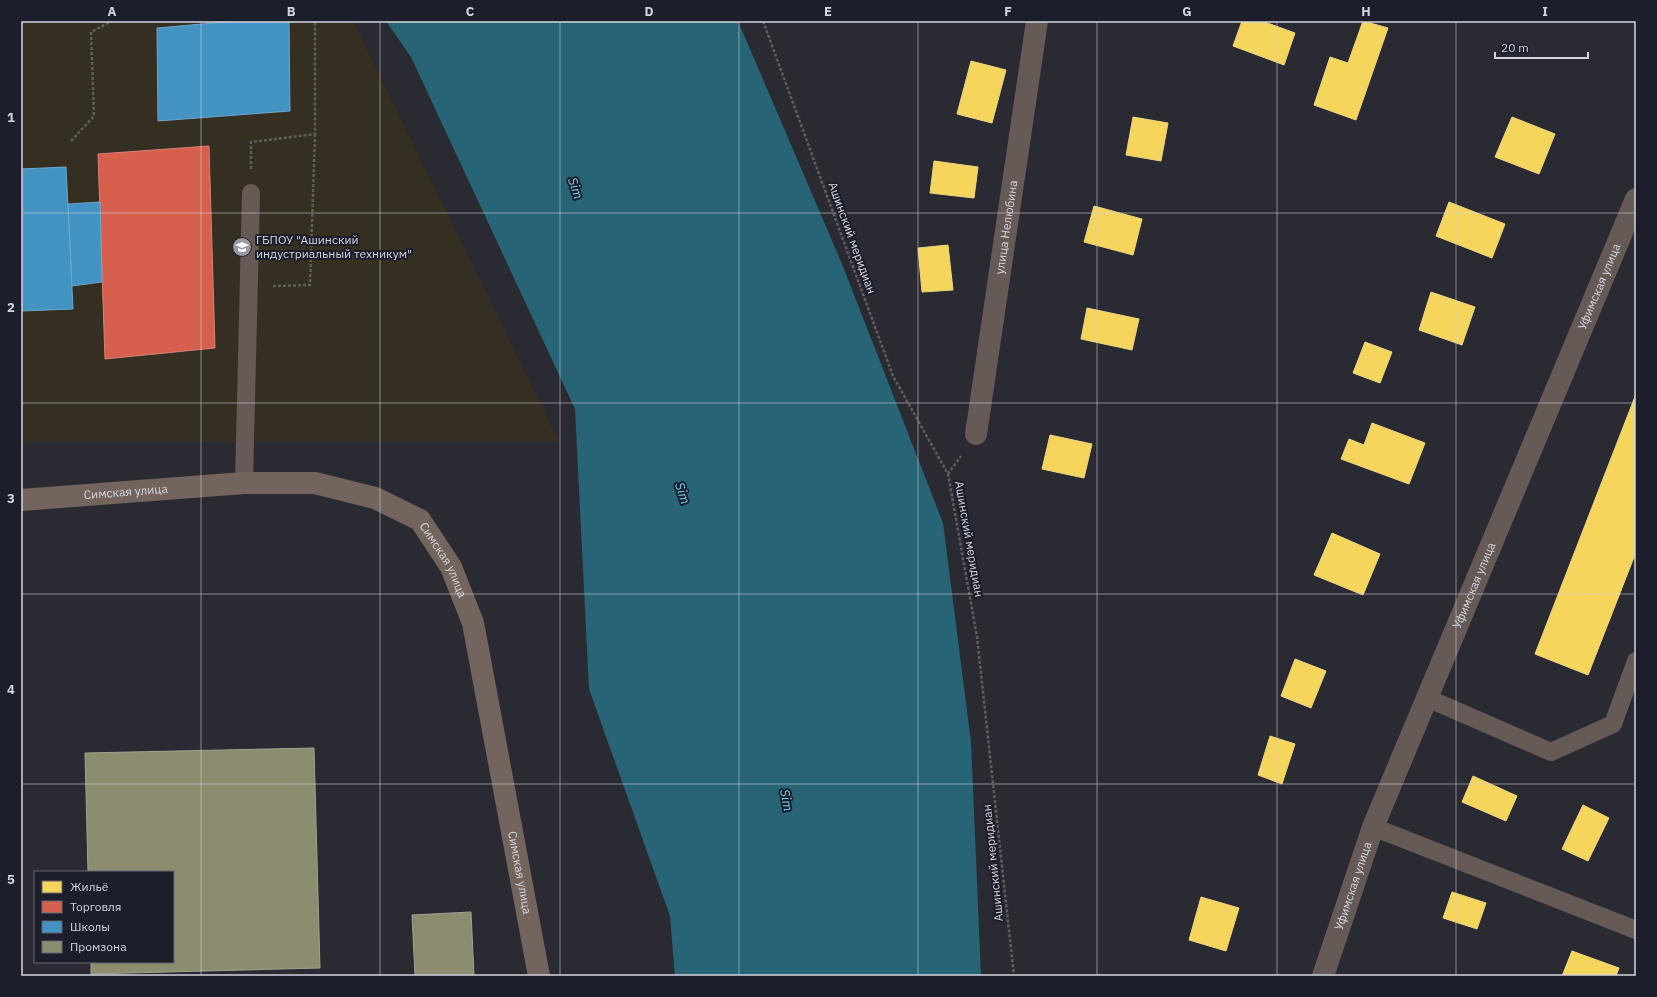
<svg xmlns="http://www.w3.org/2000/svg" width="1657" height="997" font-family="'IBM Plex Sans',sans-serif">
  <style>
    .education { fill: #352f22 }
    .water { fill: #276476 }
    .homes { fill: #f6d55c; stroke: #ecd583 }
    .shops { fill: #d6604d; stroke: #d58378 }
    .schools { fill: #4393c3; stroke: #6ea7cb }
    .industry { fill: #8c8c6e; stroke: #a1a290 }
    .lines { fill: none; stroke-linecap: round; stroke-linejoin: round }
    .path { stroke: #625c5b; stroke-width: 2.5; stroke-dasharray: 3 2; stroke-linecap: butt }
    .service { stroke: #665a56; stroke-width: 18 }
    .minor { stroke: #665a56; stroke-width: 22 }
    .secondary { stroke: #73655e; stroke-width: 22 }
    .grid { fill: none; stroke: #d3d6de; stroke-width: 1; stroke-opacity: 0.55 }
    .labels { text-anchor: middle; stroke-width: 4; stroke-linejoin: round; paint-order: stroke }
    .street-label { font-size: 12px; fill: #d3d6de; stroke: #1c1f2b }
    .poi-label { font-size: 12px; fill: #d3d6de; stroke: #1c1f2b; text-anchor: start }
    .water-label { font-size: 13px; font-style: italic; fill: #6bcfed; stroke: #1c1f2b }
    .neatline { fill: none; stroke: #d3d6de; stroke-width: 1.5 }
    .grid-label { font-size: 13px; text-anchor: middle; font-weight: bold; fill: #d3d6de }
  </style>
  <rect width="100%" height="100%" fill="#2a2b32"/>
  <path class="education" d="M21,21H353L559,442H21Z"/>
  <path class="water" d="M386,21H738L842,264L943,523L971,742L981,976H675L670,916L589,689L575,409L411,57Z"/>
  <path class="homes" d="M1242,21H1262L1295,33L1284,65L1233,46Z
    M1363,21L1388,28L1356,120L1314,105L1330,57L1348,63Z
    M971,61L1006,70L992,123L957,114Z
    M1133,117L1168,123L1161,161L1126,155Z
    M1512,117L1555,134L1539,174L1495,157Z
    M934,161L978,167L974,198L930,193Z
    M1449,202L1505,224L1492,258L1436,236Z
    M1094,206L1142,219L1133,255L1084,242Z
    M948,245L953,290L922,292L918,248Z
    M1431,292L1475,307L1462,345L1419,330Z
    M1087,308L1139,319L1132,350L1081,339Z
    M1365,342L1392,352L1380,383L1353,373Z
    M1636,394V552L1588,675L1535,654Z
    M1372,423L1425,443L1409,484L1341,459L1349,439L1364,445Z
    M1050,435L1092,444L1084,478L1042,469Z
    M1332,533L1380,554L1363,595L1314,575Z
    M1295,659L1326,671L1311,708L1281,696Z
    M1270,736L1295,744L1282,784L1258,775Z
    M1473,776L1517,796L1506,821L1462,802Z
    M1583,805L1609,818L1588,861L1562,849Z
    M1452,892L1486,903L1477,929L1443,918Z
    M1201,897L1239,908L1226,951L1189,940Z
    M1572,951L1619,968L1616,976H1562Z"/>
  <path class="shops" d="M209,146L215,348L105,359L98,154Z"/>
  <path class="schools" d="M236,21H289L290,111L158,121L157,28Z
    M66,167L73,309L21,311V169Z
    M100,202L102,282L72,286L68,204Z"/>
  <path class="industry" d="M314,748L320,968L91,974V962H173V872H88L85,753Z
    M471,912L474,976H415L412,915Z"/>
  <g class="lines">
    <path class="path" d="M763,21L893,376L948,474L977,637L1014,976
      M71,141L94,116L91,32L112,21
      M251,169V142L315,134V21
      M273,286L310,285L315,134
      M948,474L961,456"/>
    <path class="service" d="M244,483L251,193
      M1427,698L1551,752L1613,724L1636,661
      M1373,827L1636,930"/>
    <g class="minor">
      <path id="s1" d="M976,434L1037,21"/>
      <path id="s2" d="M1323,976L1373,827L1636,199"/>
    </g>
    <path class="secondary" id="s3" d="M21,500L244,483H315L375,498L420,520L451,567L473,623L539,976"/>
  </g>
  <path class="grid" d="M201,21V976M380,21V976M560,21V976M739,21V976M918,21V976M1097,21V976M1277,21V976M1456,21V976M21,213H1636M21,403H1636M21,594H1636M21,784H1636"/>
  <defs>
    <g id="university-disc" transform="scale(1)"><circle r="9.5" fill="#989aa2" stroke="#1c1f2b"/><path d="M0-5L7-2L0 1L-7-2ZM-4 1L0 2.5L4 1V4Q0 6-4 4Z" fill="#fff"/></g>
  </defs>
  <g fill-rule="evenodd">
    <use href="#university-disc" x="242" y="247"/>
  </g>
  <g class="labels">
    <g class="street-label">
      <text dy="4" stroke="none"><textPath href="#s1" startOffset="209">улица Нелюбина</textPath></text>
      <text transform="translate(852 238) rotate(70)" y="4">Ашинский меридиан</text>
      <text dy="4" stroke="none"><textPath href="#s2" startOffset="743">Уфимская улица</textPath></text>
      <text dy="4" stroke="none"><textPath href="#s3" startOffset="105">Симская улица</textPath></text>
      <text transform="translate(969 539) rotate(80)" y="4">Ашинский меридиан</text>
      <text dy="4" stroke="none"><textPath href="#s3" startOffset="453">Симская улица</textPath></text>
      <text dy="4" stroke="none"><textPath href="#s2" startOffset="419">Уфимская улица</textPath></text>
      <text transform="translate(993 863) rotate(-96)" y="4">Ашинский меридиан</text>
      <text dy="4" stroke="none"><textPath href="#s3" startOffset="777">Симская улица</textPath></text>
      <text dy="4" stroke="none"><textPath href="#s2" startOffset="95">Уфимская улица</textPath></text>
    </g>
    <g class="poi-label">
      <text x="256" y="244">ГБПОУ "Ашинский<tspan x="256" dy="14">индустриальный техникум"</tspan></text>
    </g>
    <g class="water-label">
      <text transform="translate(576 188) rotate(71)" y="5">Sim</text>
      <text transform="translate(683 493) rotate(71)" y="5">Sim</text>
      <text transform="translate(787 800) rotate(79)" y="5">Sim</text>
    </g>
  </g>
  <rect width="1657" height="997" fill="none" stroke="#1c1f2b" stroke-width="44"/>
  <rect x="34" y="871" width="140" height="92" fill="#1c1f2b" stroke="#656873"/>
  <rect x="42" y="881" width="20" height="12" fill="#f6d55c" stroke="#656873"/>
  <text x="70" y="891" font-size="12" fill="#d3d6de">Жильё</text>
  <rect x="42" y="901" width="20" height="12" fill="#d6604d" stroke="#656873"/>
  <text x="70" y="911" font-size="12" fill="#d3d6de">Торговля</text>
  <rect x="42" y="921" width="20" height="12" fill="#4393c3" stroke="#656873"/>
  <text x="70" y="931" font-size="12" fill="#d3d6de">Школы</text>
  <rect x="42" y="941" width="20" height="12" fill="#8c8c6e" stroke="#656873"/>
  <text x="70" y="951" font-size="12" fill="#d3d6de">Промзона</text>
  <path d="M1495 52v6h93v-6" fill="none" stroke="#d3d6de" stroke-width="2"/>
  <text x="1501" y="52" font-size="12" fill="#d3d6de" stroke="#1c1f2b" stroke-width="3" paint-order="stroke">20 m</text>
  <rect x="22" y="22" width="1613" height="953" class="neatline"/>
  <g class="grid-label">
    <text x="112" y="16">A</text>
    <text x="291" y="16">B</text>
    <text x="470" y="16">C</text>
    <text x="649" y="16">D</text>
    <text x="828" y="16">E</text>
    <text x="1008" y="16">F</text>
    <text x="1187" y="16">G</text>
    <text x="1366" y="16">H</text>
    <text x="1545" y="16">I</text>
    <text x="11" y="122">1</text>
    <text x="11" y="312">2</text>
    <text x="11" y="503">3</text>
    <text x="11" y="694">4</text>
    <text x="11" y="884">5</text>
  </g>
</svg>
